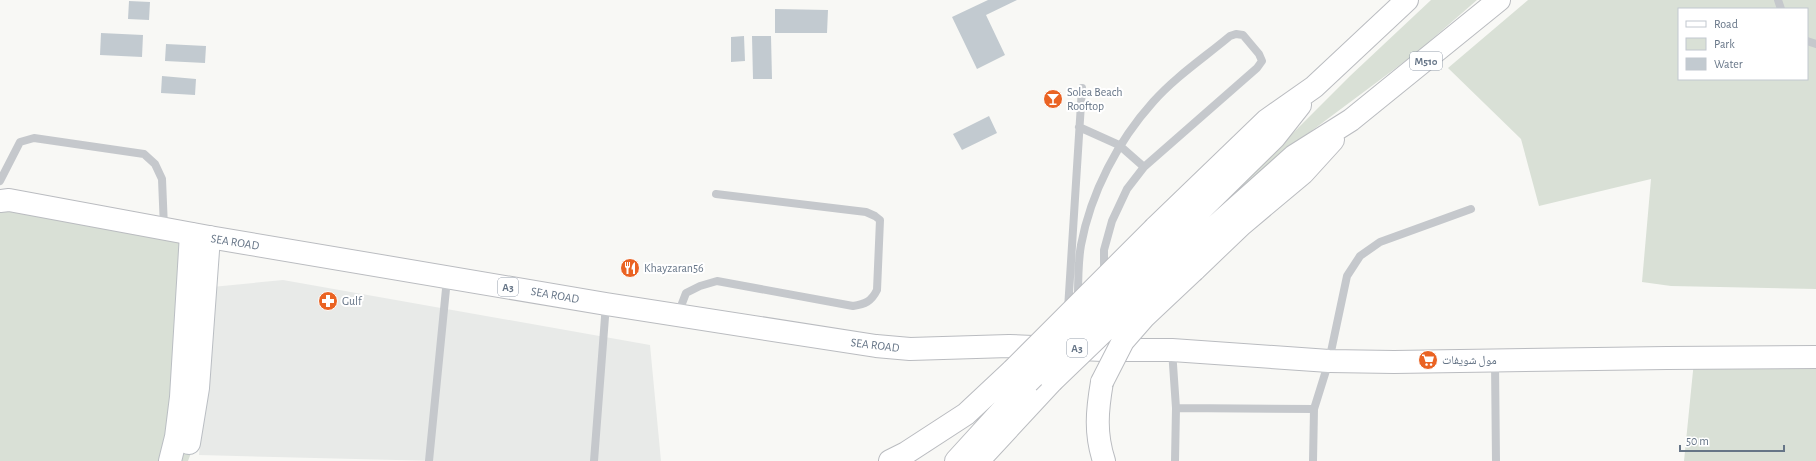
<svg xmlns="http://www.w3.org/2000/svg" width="1816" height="461" font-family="'Alegreya Sans','Noto Naskh Arabic',sans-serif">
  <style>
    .built { fill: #e8eae8 }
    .green { fill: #d9e0d6; fill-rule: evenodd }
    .water { fill: #c2cad0 }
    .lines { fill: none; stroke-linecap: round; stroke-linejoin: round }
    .secondary-casing { stroke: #babec3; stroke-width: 24 }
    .highway-casing { stroke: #babcc0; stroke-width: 24 }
    .lane { stroke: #c5c8cc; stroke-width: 8 }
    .secondary { stroke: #fff; stroke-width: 22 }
    .highway { stroke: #fff; stroke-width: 22 }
    .highway-bridge-casing { stroke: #babcc0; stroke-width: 24; stroke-linecap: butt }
    .highway-bridge { stroke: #fff; stroke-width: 22 }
    .labels { text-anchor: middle; stroke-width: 4; stroke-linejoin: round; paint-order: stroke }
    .shield { fill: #fff; stroke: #949eab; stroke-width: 1 }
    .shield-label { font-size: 11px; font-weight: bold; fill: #667587 }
    .poi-label { font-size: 12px; fill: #667587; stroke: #fff; text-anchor: start }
    .street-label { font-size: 12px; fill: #667587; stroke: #fff }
  </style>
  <rect width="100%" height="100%" fill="#f8f8f5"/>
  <path class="built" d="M283,280L650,345L661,461H437L199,455L212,287Z"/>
  <path class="green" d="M1431,0H1477L1416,53L1306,135L1219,207L1350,76Z
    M1528,0H1816V289L1671,286L1642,282L1651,179L1539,206L1521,139L1448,68ZM1679,9H1807V79H1679Z
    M0,195L213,236L201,426L188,461H0Z
    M1816,357V461H1684L1694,361Z"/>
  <path class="water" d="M988,0H1017L986,15L1005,55L977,69L952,17Z
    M129,1L150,2L149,20L128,19Z
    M775,9L828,10L827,33H775Z
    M101,33L143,35L142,57L100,55Z
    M744,36L745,61L731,62V37Z
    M752,36H771L772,79H753Z
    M166,44L206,46L205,63L165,61Z
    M162,76L196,79L195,95L161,93Z
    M989,116L997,133L962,150L953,134Z"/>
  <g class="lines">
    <g class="secondary-casing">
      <path id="secondary" d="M189,443L198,388L209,237
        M170,461L176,437L181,397L191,234"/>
    </g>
    <g class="highway-casing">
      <path id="highway" d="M0,201L9,200L209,237L606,304L876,346L910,349L1009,346L1103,350H1172L1329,361L1394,362L1667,358L1816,357
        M1155,228L1267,120L1314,87L1407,0
        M1168,242L1274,138L1300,105
        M1183,255L1294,156L1351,120L1499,0
        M1194,270L1241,225L1303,173L1333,140
        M1102,382C1097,411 1095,433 1104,461
        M890,461L906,453L966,414L1013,370
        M956,461L1028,382
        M978,461L1052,381"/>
    </g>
    <path class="lane" d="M1778,0L1781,9
      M1807,41L1816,44
      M1079,127L1119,145L1144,167
      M0,181L20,142L34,138L144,154L155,164L162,179L164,228
      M1078,299C1078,282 1078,262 1081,245C1091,192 1118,141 1153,102C1175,77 1205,57 1230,36L1236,34L1243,35L1259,54L1262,61L1257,68L1144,167L1127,189L1112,221L1104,250V273
      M1068,309L1082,88
      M678,314L686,293L700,286L717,281L853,306C865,304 871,302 877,290L880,220L875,216L866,212L716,194
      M1172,350L1176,408L1175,461
      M1495,362L1496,461
      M1176,408L1314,409
      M429,461L447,279
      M594,461L606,304
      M1313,461L1314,409L1329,361L1347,276L1360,256L1380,242L1471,209"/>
    <use href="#secondary" class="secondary"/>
    <use href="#highway" class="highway"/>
    <g class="highway-bridge-casing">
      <path id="highway-bridge" d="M1013,370L1155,228
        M1052,381L1183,255
        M1028,382L1168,242
        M1102,382L1123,341L1144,317L1194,270"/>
    </g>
    <use href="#highway-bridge" class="highway-bridge"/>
  </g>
  <defs>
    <g id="bar-disc" transform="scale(1)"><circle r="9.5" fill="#ea6323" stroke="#fff"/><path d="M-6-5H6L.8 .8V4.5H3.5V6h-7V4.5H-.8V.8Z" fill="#fff"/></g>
    <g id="restaurant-disc" transform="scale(1)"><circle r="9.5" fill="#ea6323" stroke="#fff"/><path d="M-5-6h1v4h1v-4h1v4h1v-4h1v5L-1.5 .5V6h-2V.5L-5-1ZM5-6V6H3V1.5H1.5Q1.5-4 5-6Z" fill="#fff"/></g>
    <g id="pharmacy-disc" transform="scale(1)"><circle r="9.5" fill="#ea6323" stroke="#fff"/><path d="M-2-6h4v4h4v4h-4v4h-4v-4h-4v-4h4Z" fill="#fff"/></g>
    <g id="supermarket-disc" transform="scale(1)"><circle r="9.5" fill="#ea6323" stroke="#fff"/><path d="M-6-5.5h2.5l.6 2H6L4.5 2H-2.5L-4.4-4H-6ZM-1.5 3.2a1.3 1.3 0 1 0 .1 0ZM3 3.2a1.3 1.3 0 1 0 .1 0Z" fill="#fff"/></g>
  </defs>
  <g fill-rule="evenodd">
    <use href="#bar-disc" x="1053" y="99"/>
    <use href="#restaurant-disc" x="630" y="268"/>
    <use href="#pharmacy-disc" x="328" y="301"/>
    <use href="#supermarket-disc" x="1428" y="360"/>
  </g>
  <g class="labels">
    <g class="shield">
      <rect x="1410" y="52" width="32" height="18" rx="3"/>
      <rect x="498" y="278" width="20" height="18" rx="3"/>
      <rect x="1067" y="339" width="20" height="18" rx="3"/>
    </g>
    <g class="shield-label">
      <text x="1426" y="65">M510</text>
      <text x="508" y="291">A3</text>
      <text x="1077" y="352">A3</text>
    </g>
    <g class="poi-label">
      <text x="1067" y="96">Solea Beach<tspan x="1067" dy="14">Rooftop</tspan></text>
      <text x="644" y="272">Khayzaran56</text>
      <text x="342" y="305">Gulf</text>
      <text x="1442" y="364">مول شويفات</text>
    </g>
    <g class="street-label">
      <text transform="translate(235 242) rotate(9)" y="4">SEA ROAD</text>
      <text transform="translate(555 295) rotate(10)" y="4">SEA ROAD</text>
      <text transform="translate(875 345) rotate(7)" y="4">SEA ROAD</text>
    </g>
  </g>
  <rect x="1678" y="8" width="130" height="72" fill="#ffffff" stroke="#c2c8cf"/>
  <rect x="1686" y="21" width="20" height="6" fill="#ffffff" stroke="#c2c8cf"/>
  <text x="1714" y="28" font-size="12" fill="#667587">Road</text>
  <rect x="1686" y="38" width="20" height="12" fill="#d9e0d6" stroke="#c2c8cf"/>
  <text x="1714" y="48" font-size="12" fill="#667587">Park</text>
  <rect x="1686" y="58" width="20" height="12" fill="#c2cad0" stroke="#c2c8cf"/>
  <text x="1714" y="68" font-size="12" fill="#667587">Water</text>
  <path d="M1680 445v6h104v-6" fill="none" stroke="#667587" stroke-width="2"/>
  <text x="1686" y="445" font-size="12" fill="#667587" stroke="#ffffff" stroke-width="3" paint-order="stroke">50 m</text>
</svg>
